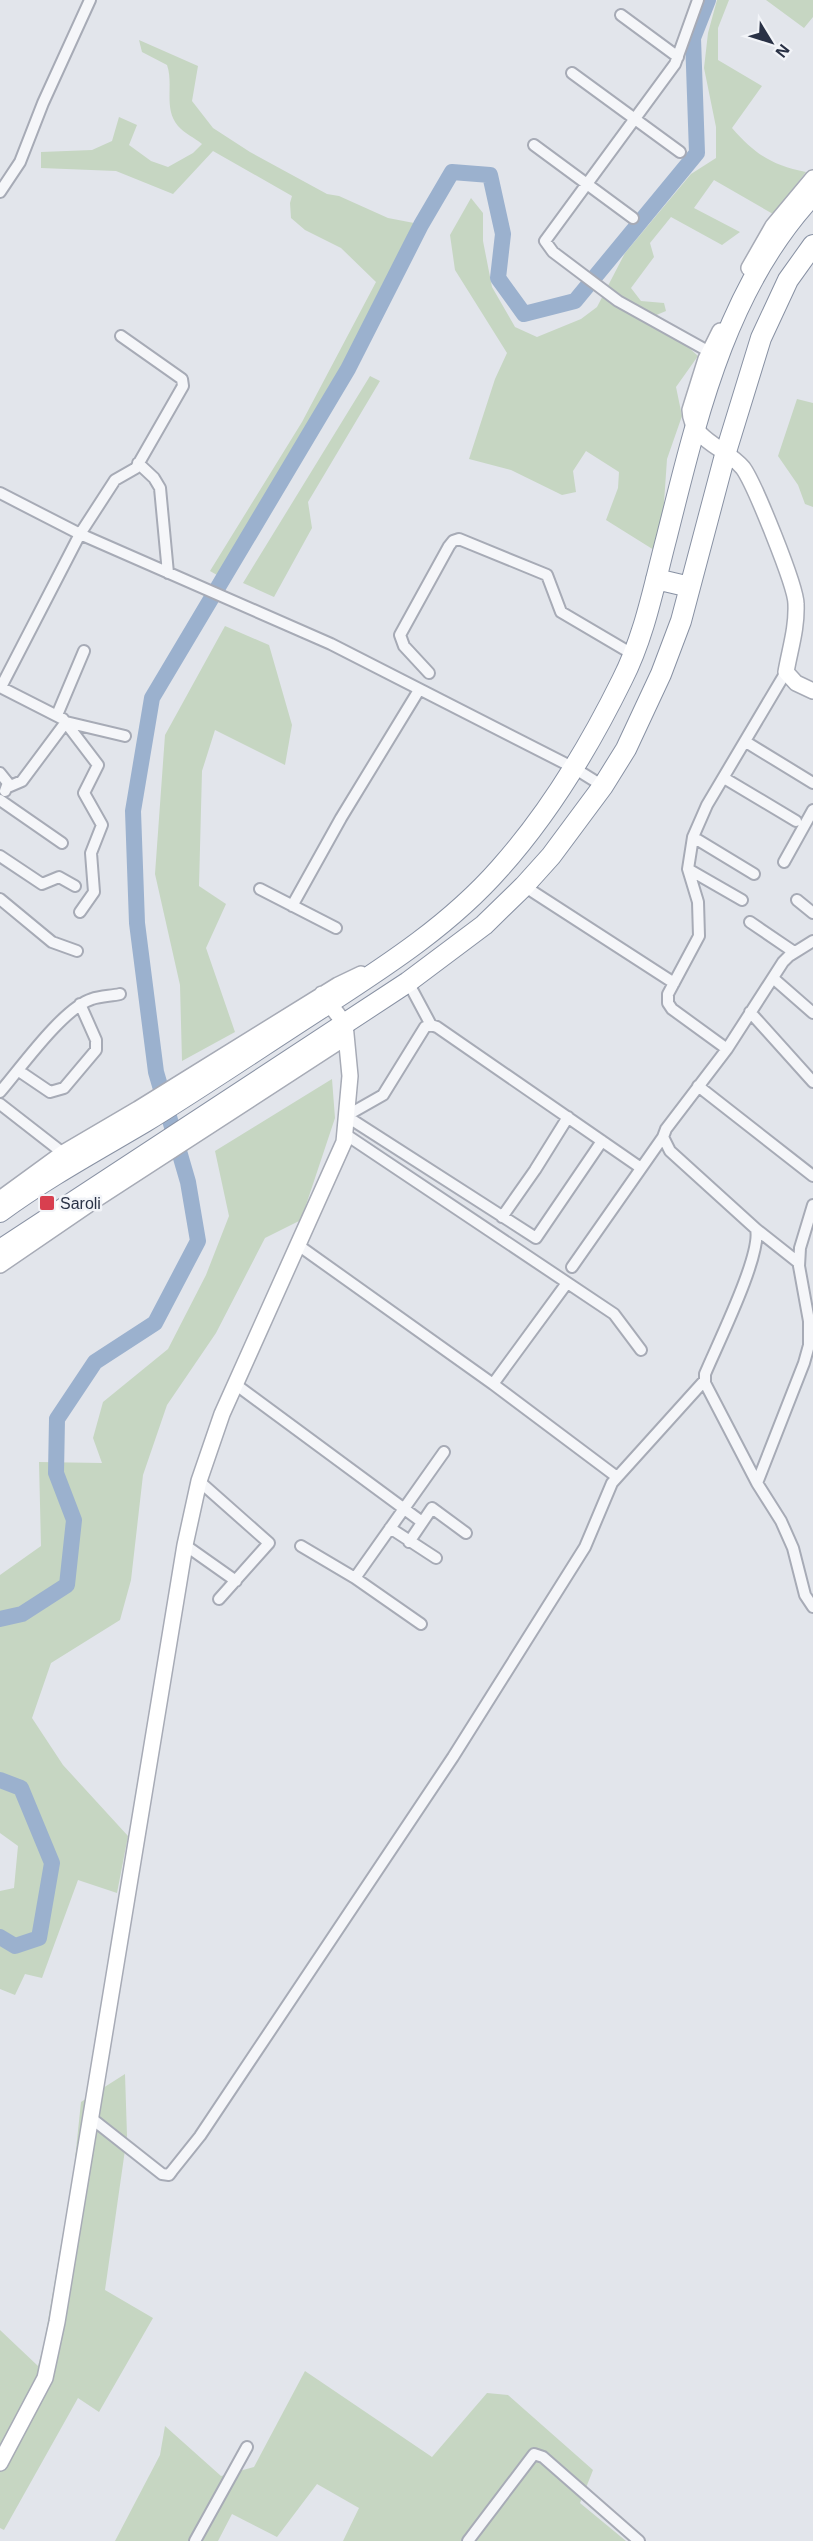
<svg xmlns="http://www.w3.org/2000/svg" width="813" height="2541" font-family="Arial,sans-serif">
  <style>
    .green { fill: #c6d6c2 }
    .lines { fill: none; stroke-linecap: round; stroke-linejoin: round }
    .river { stroke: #9bb1ce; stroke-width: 16 }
    .street-casing { stroke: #a7abb6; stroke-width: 14 }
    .secondary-casing { stroke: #a7abb6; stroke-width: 18 }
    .highway-casing { stroke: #8891a3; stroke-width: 22 }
    .street { stroke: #f5f6f9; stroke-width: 10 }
    .secondary { stroke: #fff; stroke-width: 15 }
    .highway { stroke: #fff; stroke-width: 20 }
    .poi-dot { fill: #d83f4f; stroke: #f2f4f8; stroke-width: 2 }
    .labels { text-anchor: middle; stroke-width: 5; stroke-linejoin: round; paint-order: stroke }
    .poi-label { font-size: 16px; fill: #293145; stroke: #f2f4f8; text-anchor: start }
  </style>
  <rect width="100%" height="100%" fill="#e2e5eb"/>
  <path class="green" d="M717,0H729L718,28V60L762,86L732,128C755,154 771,165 806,172L773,214L714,180L694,208L740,232L722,245L671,217L650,243L654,257L631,288L641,301L664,303L666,311L654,316L698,356L676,387L682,416L667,459L662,532L654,550L606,520L618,488L619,472L586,451L573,471L576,492L562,495L511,470L469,459L495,379L507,353L455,270L450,235L471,198L483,213V241L492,287L515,327L537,337L581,319L597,307L625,253L691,174L716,158V127L704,68L708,33Z
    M766,0H813V17L804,28Z
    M139,40L198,66L192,101L213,128L250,152L327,194L339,196L388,218L414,223L329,394L217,575L210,571L302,422L376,282L341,248L305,230L291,218L290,203L292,196L213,151L173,194L116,171L41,168V152L92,150L112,141L119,117L137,125L129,145L151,161L168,167L193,153L202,144C195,138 184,133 178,126C163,108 174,85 167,65L142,52Z
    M370,376L380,381L308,502L312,528L274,597L243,583Z
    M797,399L813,403V507L805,504L798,485L778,456Z
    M225,626L269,645L292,725L285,765L215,730L202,771L199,886L226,904L206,948L235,1032L182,1061L180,985L155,874L165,735Z
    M332,1079L335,1118L301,1220L265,1238L216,1333L167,1405L143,1475L131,1580L120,1620L51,1663L32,1718L63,1765L128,1836L117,1893L78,1880L42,1978L25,1974L15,1995L0,1989V1891L14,1888L18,1846L0,1833V1575L41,1546L39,1462L102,1463L93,1438L103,1402L168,1349L206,1275L229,1216L215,1151Z
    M125,2074L127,2136L105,2290L153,2318L99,2412L78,2398L4,2530L0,2528V2330L38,2366L44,2344L74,2169L81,2102Z
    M305,2371L432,2457L487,2393L508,2395L593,2470L580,2503L626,2541H343L359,2508L317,2484L277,2537L232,2514L218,2541H115L160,2455L165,2426L221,2476L254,2467Z"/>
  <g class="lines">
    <path class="river" d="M0,1619L22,1614L67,1585L74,1520L56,1473L57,1419L95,1362L155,1323L198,1241L188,1182L156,1072L137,923L133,811L152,698L348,369L421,225L452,172L490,175L503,234L498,278L524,314L575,301L697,153L693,38L708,0
      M0,1780L21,1788L52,1863L39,1938L15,1946L0,1937"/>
    <g class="street-casing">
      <path id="street" d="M698,0L675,64L545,241L553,252L618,301L715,355
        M621,15L678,57
        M572,73L680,152
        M534,145L633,218
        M0,192L20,162L43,103L90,0
        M138,463L154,478L160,488L168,573
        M0,493L80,534L331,644L574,768L603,786
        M429,673L404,646L400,635L449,546L453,541L459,539L547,575L561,612L634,655
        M0,687L63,719L98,765L84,793L102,825L91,853L94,892L80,912
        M1,687L80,534L115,480L136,468L183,386L182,379L121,336
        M57,715L84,651
        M746,742L813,783
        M0,773L8,783L5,791
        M724,778L796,821
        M8,787L22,781L66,722L125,736
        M0,800L62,843
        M693,837L754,874
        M0,856L42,884L59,877L75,886
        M784,862L813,810
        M688,869L742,900
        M524,886L674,983
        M260,889L336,928
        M0,899L52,942L77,951
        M797,900L813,913
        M292,906L341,818L419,690
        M750,922L794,952
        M813,941L789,956L783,962L727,1049L666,1129L663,1137L670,1151L756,1229C762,1255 717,1345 705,1374V1383L757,1483L781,1521L793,1548L805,1595L813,1607
        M773,978L813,1013
        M408,982L431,1025
        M750,1012L813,1082
        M727,1049L672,1009L668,1003V994L699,936L698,902L688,869L693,837L707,805L786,672
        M19,1071L50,1092L64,1088L96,1050V1040L80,1004
        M698,1086L813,1176
        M0,1092C20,1069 63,1008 92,999C100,996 111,996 120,994
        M0,1104L63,1153
        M345,1134L614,1314L641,1350
        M602,1141L536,1238L346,1116L383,1095L425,1027L431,1025L437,1027L641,1168
        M502,1217L535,1170L568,1117
        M756,1229L799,1263
        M298,1245L493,1384L617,1477
        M572,1267L663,1137
        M235,1384L422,1522
        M493,1384L567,1283
        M199,1481L269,1543L219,1599
        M757,1483L804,1363L809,1345V1321L799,1266L800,1248L813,1205
        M390,1528L436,1558
        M409,1542L432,1508L466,1533
        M185,1545L236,1581
        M301,1546L355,1578L421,1624
        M355,1578L444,1452
        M91,2118L162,2174L169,2175L172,2171L200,2136L453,1757L585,1547L612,1483L705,1380
        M195,2541L247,2447
        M468,2541L534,2454L543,2457L639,2541"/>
    </g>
    <g class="secondary-casing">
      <path id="secondary" d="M749,268L773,226L813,178
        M720,331L706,359L690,410C691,441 726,447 743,468C754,483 796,586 796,604C797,628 790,649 786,672L796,683L813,691
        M0,1199L63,1153L138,1109L338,985L361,974
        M0,1265L95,1200L346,1037
        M0,2463L45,2378L57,2322L185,1545L199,1481L222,1414L344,1142L350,1076L345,1024L322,994"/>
    </g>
    <g class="highway-casing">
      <path id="highway" d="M656,579L690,587
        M0,1212C46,1178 96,1151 145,1122C205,1085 264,1045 323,1007C386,966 450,925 500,868C550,812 589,747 622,680C645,635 654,585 667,536C697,417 726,288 813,195
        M0,1250L408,982L484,925L524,886L551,856L603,786L626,749L661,674L681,621L725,455L761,338L788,280L813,245"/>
    </g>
    <use href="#street" class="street"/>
    <use href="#secondary" class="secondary"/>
    <use href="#highway" class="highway"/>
  </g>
  <rect class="poi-dot" x="39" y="1195" width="16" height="16" rx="3"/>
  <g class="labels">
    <g class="poi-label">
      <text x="60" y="1209">Saroli</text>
    </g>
  </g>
  <g transform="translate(771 42) rotate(128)" stroke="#f2f4f8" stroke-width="4.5" paint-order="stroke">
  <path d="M0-4.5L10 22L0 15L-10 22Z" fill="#293145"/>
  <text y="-9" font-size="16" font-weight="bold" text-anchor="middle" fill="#293145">N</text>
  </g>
</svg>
